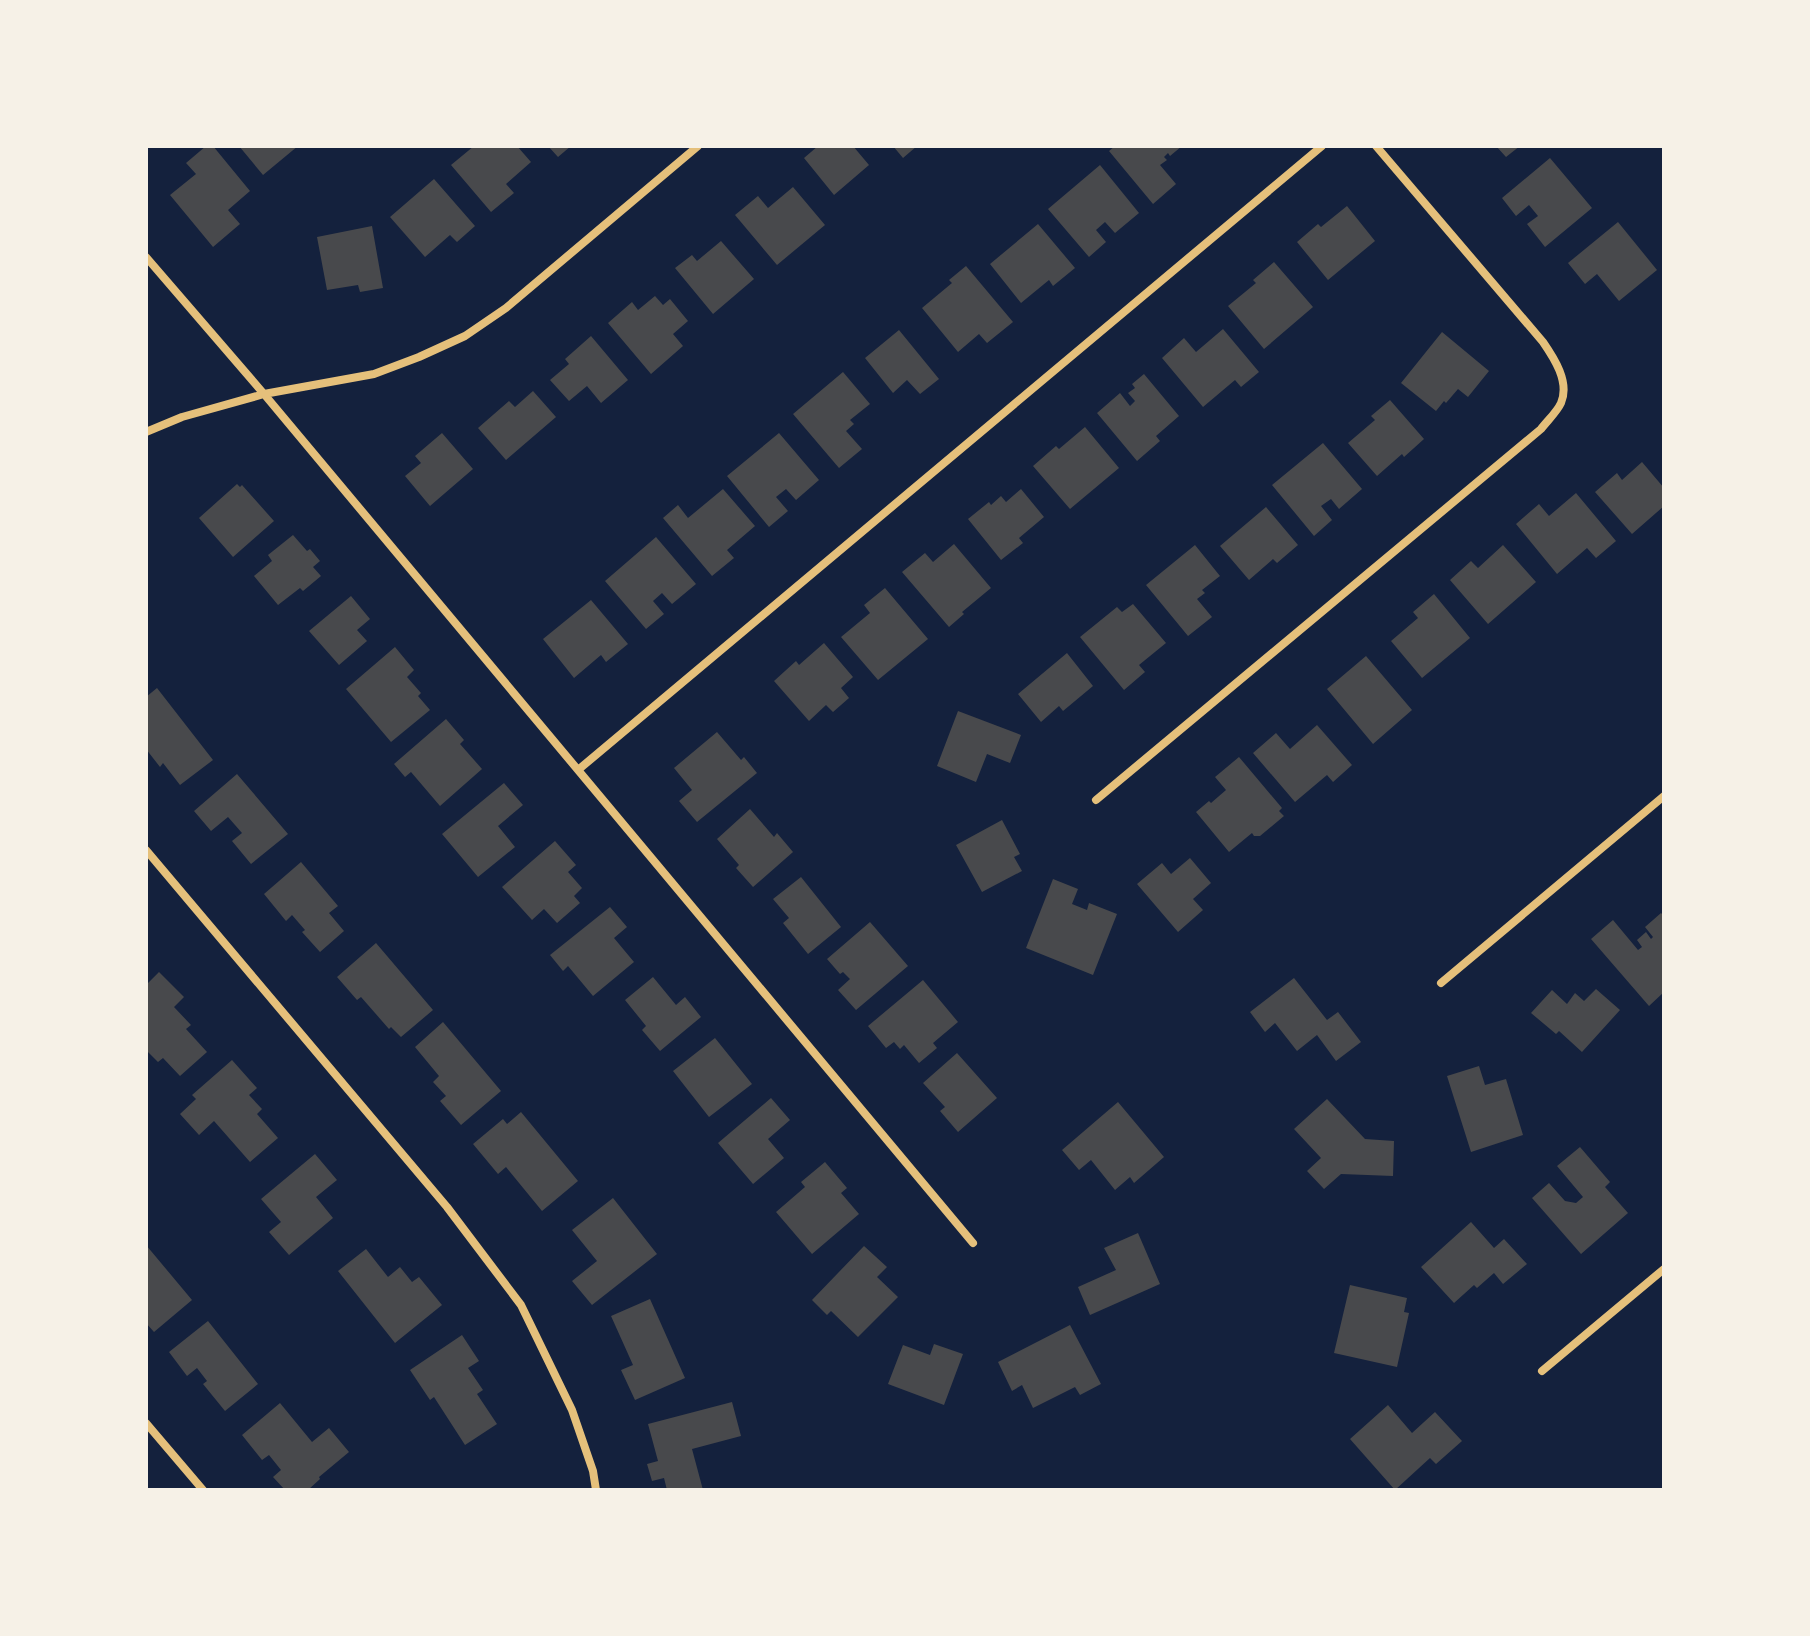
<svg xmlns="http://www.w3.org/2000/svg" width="1810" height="1636" font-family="'Work Sans',sans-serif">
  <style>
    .building { fill: #48494c }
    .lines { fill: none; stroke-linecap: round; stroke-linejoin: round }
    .minor { stroke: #e5c07b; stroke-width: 8 }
  </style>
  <rect width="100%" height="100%" fill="#14213d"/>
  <path class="building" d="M206,146H213L250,191L228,210L240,224L213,247L170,195L196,174L186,163Z
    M239,146H298L263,175Z
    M474,146H517L531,162L506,184L514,193L491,212L451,165Z
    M548,146H571L558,157Z
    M818,146H853L869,165L834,195L804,158Z
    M893,146H917L903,158Z
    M1115,146H1182L1170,156L1168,153L1164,157L1167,160L1160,165L1176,184L1153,204L1109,151Z
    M1496,146H1520L1506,157Z
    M1550,158L1592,208L1545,247L1527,224L1538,216L1529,205L1516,216L1502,198Z
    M1100,165L1139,213L1115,233L1105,222L1096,230L1106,242L1089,257L1048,209Z
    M434,179L475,226L457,242L450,235L425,257L390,217Z
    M793,187L825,225L777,265L735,215L758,196L768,208Z
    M1347,206L1375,241L1328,280L1297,242L1318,224L1321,227Z
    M1618,222L1657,270L1619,301L1597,274L1585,284L1568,263Z
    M1038,224L1075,268L1053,286L1049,280L1021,303L990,264Z
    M372,226L383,288L360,292L358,285L327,290L317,237Z
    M721,241L754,279L713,314L675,268L692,255L697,261Z
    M1274,262L1313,307L1264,349L1228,306L1256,283L1253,280Z
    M966,266L1013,322L987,343L979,334L958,352L922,308L952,283L949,280Z
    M655,296L663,305L670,299L688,321L673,334L683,346L651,374L608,323L632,302L638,310Z
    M1223,329L1259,372L1241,387L1235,380L1203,407L1162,358L1184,338L1196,352Z
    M899,330L939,379L920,394L907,380L893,393L865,358Z
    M1442,332L1489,371L1468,397L1458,389L1446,403L1444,401L1436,411L1401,383Z
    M591,336L628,380L601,403L587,386L569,401L550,380L569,364L565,359Z
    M843,372L870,404L850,420L854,424L846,431L862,449L839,468L793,414Z
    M1144,374L1179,416L1156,436L1160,441L1137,461L1097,413L1120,393L1130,406L1135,401L1128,393L1135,388L1132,384Z
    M533,391L556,417L506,460L478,428L509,401L515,407Z
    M1390,400L1424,439L1404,457L1402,454L1377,476L1348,443L1375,420L1371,416Z
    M1085,427L1119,468L1070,509L1033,466L1056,446L1059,449Z
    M442,433L473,469L430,506L405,476L421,463L415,456Z
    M779,433L819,480L796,500L786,489L776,497L788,511L769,527L727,476Z
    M1323,443L1362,489L1339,509L1331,499L1321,506L1332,520L1314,536L1272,485Z
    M1642,462L1664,488V506L1632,534L1595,492L1617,473L1622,480Z
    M237,484L240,487L242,485L274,521L233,557L199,518Z
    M723,489L755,526L727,550L734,558L712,576L663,518L678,505L688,518Z
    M1021,489L1044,517L1019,538L1023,543L1001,560L968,519L989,502L991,505L1001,496L1006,502Z
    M1576,493L1616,541L1596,558L1587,548L1557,574L1516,524L1539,504L1549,516Z
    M1266,507L1298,545L1277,563L1273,559L1249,580L1220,546Z
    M293,535L307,551L310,549L320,561L313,567L321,576L303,591L300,588L278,605L254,576L272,561L268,555Z
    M656,537L696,584L672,604L662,593L653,601L664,614L646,629L605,581Z
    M954,544L991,588L962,612L964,614L949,627L902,572L925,553L933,562Z
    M1195,545L1220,576L1202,590L1205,593L1197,599L1212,617L1188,636L1146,585Z
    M1503,545L1536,582L1488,624L1450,580L1471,561L1478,568Z
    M885,588L928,639L878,680L841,637L870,613L864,605Z
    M1434,594L1470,638L1422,678L1391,641L1418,618L1413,612Z
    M351,596L370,619L357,630L367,641L339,665L309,631Z
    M591,600L628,644L606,662L601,655L574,678L543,639Z
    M1133,604L1166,643L1139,665L1145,672L1124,690L1080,637L1117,607L1122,612Z
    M824,643L853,677L841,688L849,698L833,712L826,705L809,721L774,681L796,661L799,665Z
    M395,647L414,670L407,677L421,693L418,696L430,710L391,742L346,689Z
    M1067,653L1093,686L1063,711L1059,706L1041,722L1018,694Z
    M1366,656L1412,710L1373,744L1327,689Z
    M157,688L213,760L180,785L163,763L160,767L146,749V697Z
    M958,711L1021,735L1010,763L987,754L976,782L937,766Z
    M446,719L464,740L460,744L482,769L440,806L411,772L405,777L394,764Z
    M1317,725L1352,765L1333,782L1327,775L1295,802L1253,753L1276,733L1290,749Z
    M717,732L741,760L744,757L757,773L697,822L679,801L692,790L674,768Z
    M1239,757L1282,808L1279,811L1284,816L1260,836H1254L1252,833L1229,852L1196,812L1209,801L1211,803L1226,790L1215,777Z
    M237,774L288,834L251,864L232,841L242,833L228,817L211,831L194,811Z
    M504,783L523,805L498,826L515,847L478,877L442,834Z
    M750,809L774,837L777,833L793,852L753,887L736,868L739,865L717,839Z
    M1002,820L1020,854L1014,857L1022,871L982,892L956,845Z
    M555,841L576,865L568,872L582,888L574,896L580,903L557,923L544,909L532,920L502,887Z
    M1190,858L1211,883L1193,899L1203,910L1178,932L1137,884L1162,863L1171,874Z
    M301,862L338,906L329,913L344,931L320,952L302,932L305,930L292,915L286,921L264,894Z
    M801,877L841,927L808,954L783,923L789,918L773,899Z
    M1053,879L1078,889L1072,904L1087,910L1089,903L1117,914L1093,975L1026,948Z
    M610,907L627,927L614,938L634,962L593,996L568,966L563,971L550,955Z
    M1661,913L1664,916V992L1649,1006L1591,939L1613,920L1638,950L1642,947L1637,940L1646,932L1651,939L1653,937L1645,927Z
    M870,922L908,966L856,1010L838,990L850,979L843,972L840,974L827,959Z
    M376,943L433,1010L401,1037L391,1027L389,1029L361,997L357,1000L337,977Z
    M159,972L184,997L174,1007L191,1025L186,1029L207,1052L180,1076L163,1058L158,1062L146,1050V985Z
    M653,977L676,1005L685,997L701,1017L660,1051L642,1030L646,1026L625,1000Z
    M1294,978L1327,1020L1338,1012L1361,1042L1336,1061L1317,1035L1297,1051L1275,1023L1265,1032L1250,1012Z
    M923,980L958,1022L933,1043L937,1048L919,1063L904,1045L900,1049L894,1042L886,1048L868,1026Z
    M1596,989L1620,1010L1582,1052L1559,1031L1556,1034L1531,1013L1552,990L1567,1004L1575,993L1584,1001Z
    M443,1022L501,1091L461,1125L440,1101L446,1096L433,1082L439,1076L415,1047Z
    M715,1038L752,1084L709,1117L673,1071Z
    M957,1053L997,1098L958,1132L940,1111L945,1107L923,1083Z
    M232,1060L257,1088L249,1095L262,1109L257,1114L278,1138L250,1162L214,1121L199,1135L180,1114L196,1099L192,1095Z
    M1479,1066L1485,1085L1506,1079L1523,1135L1471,1152L1447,1076Z
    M771,1098L790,1120L768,1139L784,1158L753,1184L718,1143Z
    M1327,1099L1365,1139L1394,1141L1393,1176L1341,1174L1324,1189L1307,1171L1321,1158L1294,1129Z
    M1118,1102L1164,1157L1134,1183L1130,1177L1115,1190L1091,1160L1079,1170L1062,1150Z
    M521,1112L578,1181L542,1211L506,1167L498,1174L473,1144L503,1119L507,1124Z
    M1580,1147L1610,1182L1605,1187L1628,1213L1581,1254L1532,1198L1549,1183L1565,1201L1576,1203L1583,1197L1557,1166Z
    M315,1154L337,1180L316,1197L333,1218L289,1255L269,1232L281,1222L261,1199Z
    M825,1162L847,1188L841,1193L859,1214L812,1254L776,1212L805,1187L801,1182Z
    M613,1198L657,1254L592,1305L572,1281L597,1261L572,1230Z
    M1471,1222L1494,1248L1504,1239L1527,1264L1503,1284L1494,1273L1477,1288L1474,1285L1454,1303L1421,1267Z
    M1138,1233L1160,1284L1090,1315L1078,1287L1116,1270L1104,1248Z
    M146,1245L192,1300L154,1332L146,1323Z
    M864,1246L887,1267L877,1277L898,1297L858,1337L831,1311L827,1315L812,1300Z
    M366,1249L388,1277L400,1267L412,1282L419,1277L442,1305L395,1343L338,1271Z
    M1350,1285L1407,1298L1404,1312L1409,1313L1397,1367L1334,1353Z
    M650,1299L685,1378L635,1400L621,1370L633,1365L611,1316Z
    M208,1321L258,1384L225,1411L203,1384L207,1381L197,1368L187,1376L169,1352Z
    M1070,1325L1101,1384L1080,1395L1075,1387L1033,1408L1022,1385L1012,1391L998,1362Z
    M462,1335L479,1361L468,1368L483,1390L477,1394L497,1424L465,1445L434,1397L430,1400L410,1370Z
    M934,1344L963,1354L944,1405L888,1384L903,1345L930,1355Z
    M732,1402L741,1436L692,1449L703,1490H667L664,1478L652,1481L647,1464L658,1461L648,1424Z
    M280,1403L312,1442L329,1428L349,1452L319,1477L320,1479L308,1490H285L273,1477L281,1470L269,1455L262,1460L242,1435Z
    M1388,1405L1412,1433L1435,1412L1462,1441L1436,1464L1430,1458L1395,1490L1350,1439Z"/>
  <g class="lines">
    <path class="minor" d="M146,257L264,394L973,1243
      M146,432L182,417L264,394L374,374L419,357L465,336L506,308L698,146
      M578,770L1322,146
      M1096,800L1541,429C1547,421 1557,412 1561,403C1570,382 1554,358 1543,342L1376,146
      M146,850L447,1207L521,1305L572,1410L593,1471L596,1490
      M1441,983L1664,796
      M1542,1371L1664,1269
      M146,1423L203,1490"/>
  </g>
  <rect width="1810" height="1636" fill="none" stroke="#f6f1e7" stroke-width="296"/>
</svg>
